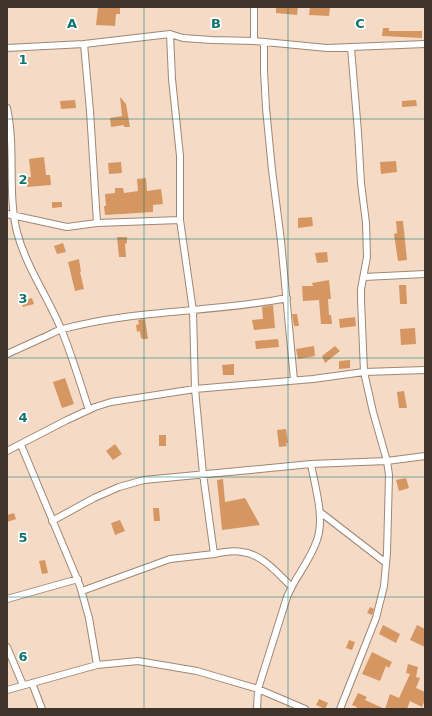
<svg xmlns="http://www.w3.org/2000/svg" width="432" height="716" font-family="'DejaVu Sans',sans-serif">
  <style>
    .building { fill: #d59661 }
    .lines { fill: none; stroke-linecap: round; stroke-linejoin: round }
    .street-casing { stroke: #9f8774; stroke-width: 8 }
    .street { stroke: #fff; stroke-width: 6 }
    .grid { fill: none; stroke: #0f766e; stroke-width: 1; stroke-opacity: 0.55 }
    .grid-label { font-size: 13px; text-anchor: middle; font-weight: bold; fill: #0f766e; stroke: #fff; stroke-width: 3.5; stroke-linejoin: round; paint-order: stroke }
  </style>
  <rect width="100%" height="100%" fill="#f5dbc6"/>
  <path class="building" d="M98,7H120V14H116L115,26L96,25Z
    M276,7H298L297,15L276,13Z
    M310,7H330L329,16L309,15Z
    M383,28H389V31H422V38L382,36Z
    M120,97L126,104L130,127H124V125L111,127L110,118L122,116Z
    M75,100L76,108L61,109L60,101Z
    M416,100L417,106L402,107V101Z
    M44,157L46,175H50L51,185L27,187V177H31L29,159Z
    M396,161L397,172L381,174L380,162Z
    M121,162L122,173L109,174L108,163Z
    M146,178L147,191L161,189L163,204L153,205V212L105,215L104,206H106L105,194L115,193V188H123L124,193L138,191L137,179Z
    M52,202H62V207L52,208Z
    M312,217L313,226L298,228V218Z
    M396,221H403L407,260L398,261L394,234L397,233Z
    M117,237H127V243L125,244L126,257H119Z
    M63,243L66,252L57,254L54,246Z
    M327,252L328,262L317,263L315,253Z
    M79,259L81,272H80L84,289L75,291L68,262Z
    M329,280L331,299H328L329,315H331L332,324H321L319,300L303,301L302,286H313L312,283Z
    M399,285H406L407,304H400Z
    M32,298L34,304L23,307L21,301Z
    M273,305L275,328L254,330L252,320L263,319L262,307Z
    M292,314H297L299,326H294Z
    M355,317L356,326L340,328L339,319Z
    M145,319L148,339H143L141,338L140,331L137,332L136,325L139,324L138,320Z
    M415,328L416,344L401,345L400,329Z
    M278,339L279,347L256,349L255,341Z
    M314,346L315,356L298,359L296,349Z
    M335,346L340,351L325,363L322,356Z
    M350,360V368L339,369V361Z
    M234,364V375H223L222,365Z
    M65,378L74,404L62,408L53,382Z
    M404,391L407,408H399L397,392Z
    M286,429L288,443H286L287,446L279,447L277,430Z
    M159,435H166V446H159Z
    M115,444L122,454L113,460L106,451Z
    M406,478L409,488L399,491L396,480Z
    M223,479L225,502L245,498L260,525L222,530L217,480Z
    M153,508H159L160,521H154Z
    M14,513L16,519L7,522V515Z
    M120,520L125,531L115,535L111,523Z
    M45,560L48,573L42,574L39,561Z
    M370,607L374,609L372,615L367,613Z
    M383,625L400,634L396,643L379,634Z
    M417,625L425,629V647L410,640Z
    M349,640L355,642L352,650L346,648Z
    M372,652L392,662L389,668L386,666L380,681L362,674Z
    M408,664L418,667L416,677L420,678L416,688L425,692V700L422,707L410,701L407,709H356L357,707L352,705L358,693L367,697L365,700L385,709L390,694L399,698L410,674L406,673Z
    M319,699L328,703L325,709L316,705Z"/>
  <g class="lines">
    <g class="street-casing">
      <path id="street" d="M254,41V7
        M264,42V71L266,108L272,170L281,241L294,380
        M84,44L90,111L97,223
        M7,48L84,44L170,34L183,38L212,40L254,41L327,48L425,44
        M7,108C16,149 7,192 17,232C26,267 48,297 61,329C72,355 80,383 89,410
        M7,214L67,227L97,223L180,220
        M364,277L425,274
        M7,354C18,349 29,344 40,339C48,336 55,331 63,329C136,309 213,313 287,298
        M21,445L80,586L89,618L97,665
        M7,451L67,420L95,407L111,402L195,389L313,379L364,372L425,370
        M320,512L386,563
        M52,521L94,498L119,487L144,480L260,469L311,464L387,461L425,456
        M214,554C223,552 233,550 242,552C262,554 277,573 291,586
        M82,591L170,559L214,554L203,474L195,389L193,311L180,220V156L172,79L170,34
        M7,599L78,579
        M7,647L23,685
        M32,683L42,709
        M7,690L97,665L138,661L197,671L258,689L305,709
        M257,709L258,689L287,597C295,577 310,561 317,540C325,518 315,487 311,464
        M340,709L376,618L384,586L387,553L389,475L387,461L373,412L364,372L361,300V289L367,257L366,223L361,183L358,132L351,48"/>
    </g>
    <use href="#street" class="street"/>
  </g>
  <path class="grid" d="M144,7V709M288,7V709M7,119H425M7,239H425M7,358H425M7,477H425M7,597H425"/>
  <g class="grid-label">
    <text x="72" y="28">A</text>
    <text x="216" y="28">B</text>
    <text x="360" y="28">C</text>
    <text x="23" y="64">1</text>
    <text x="23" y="184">2</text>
    <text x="23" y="303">3</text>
    <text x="23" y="422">4</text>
    <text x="23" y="542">5</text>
    <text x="23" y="661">6</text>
  </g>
  <rect width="432" height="716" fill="none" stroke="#3e342b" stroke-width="16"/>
</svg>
